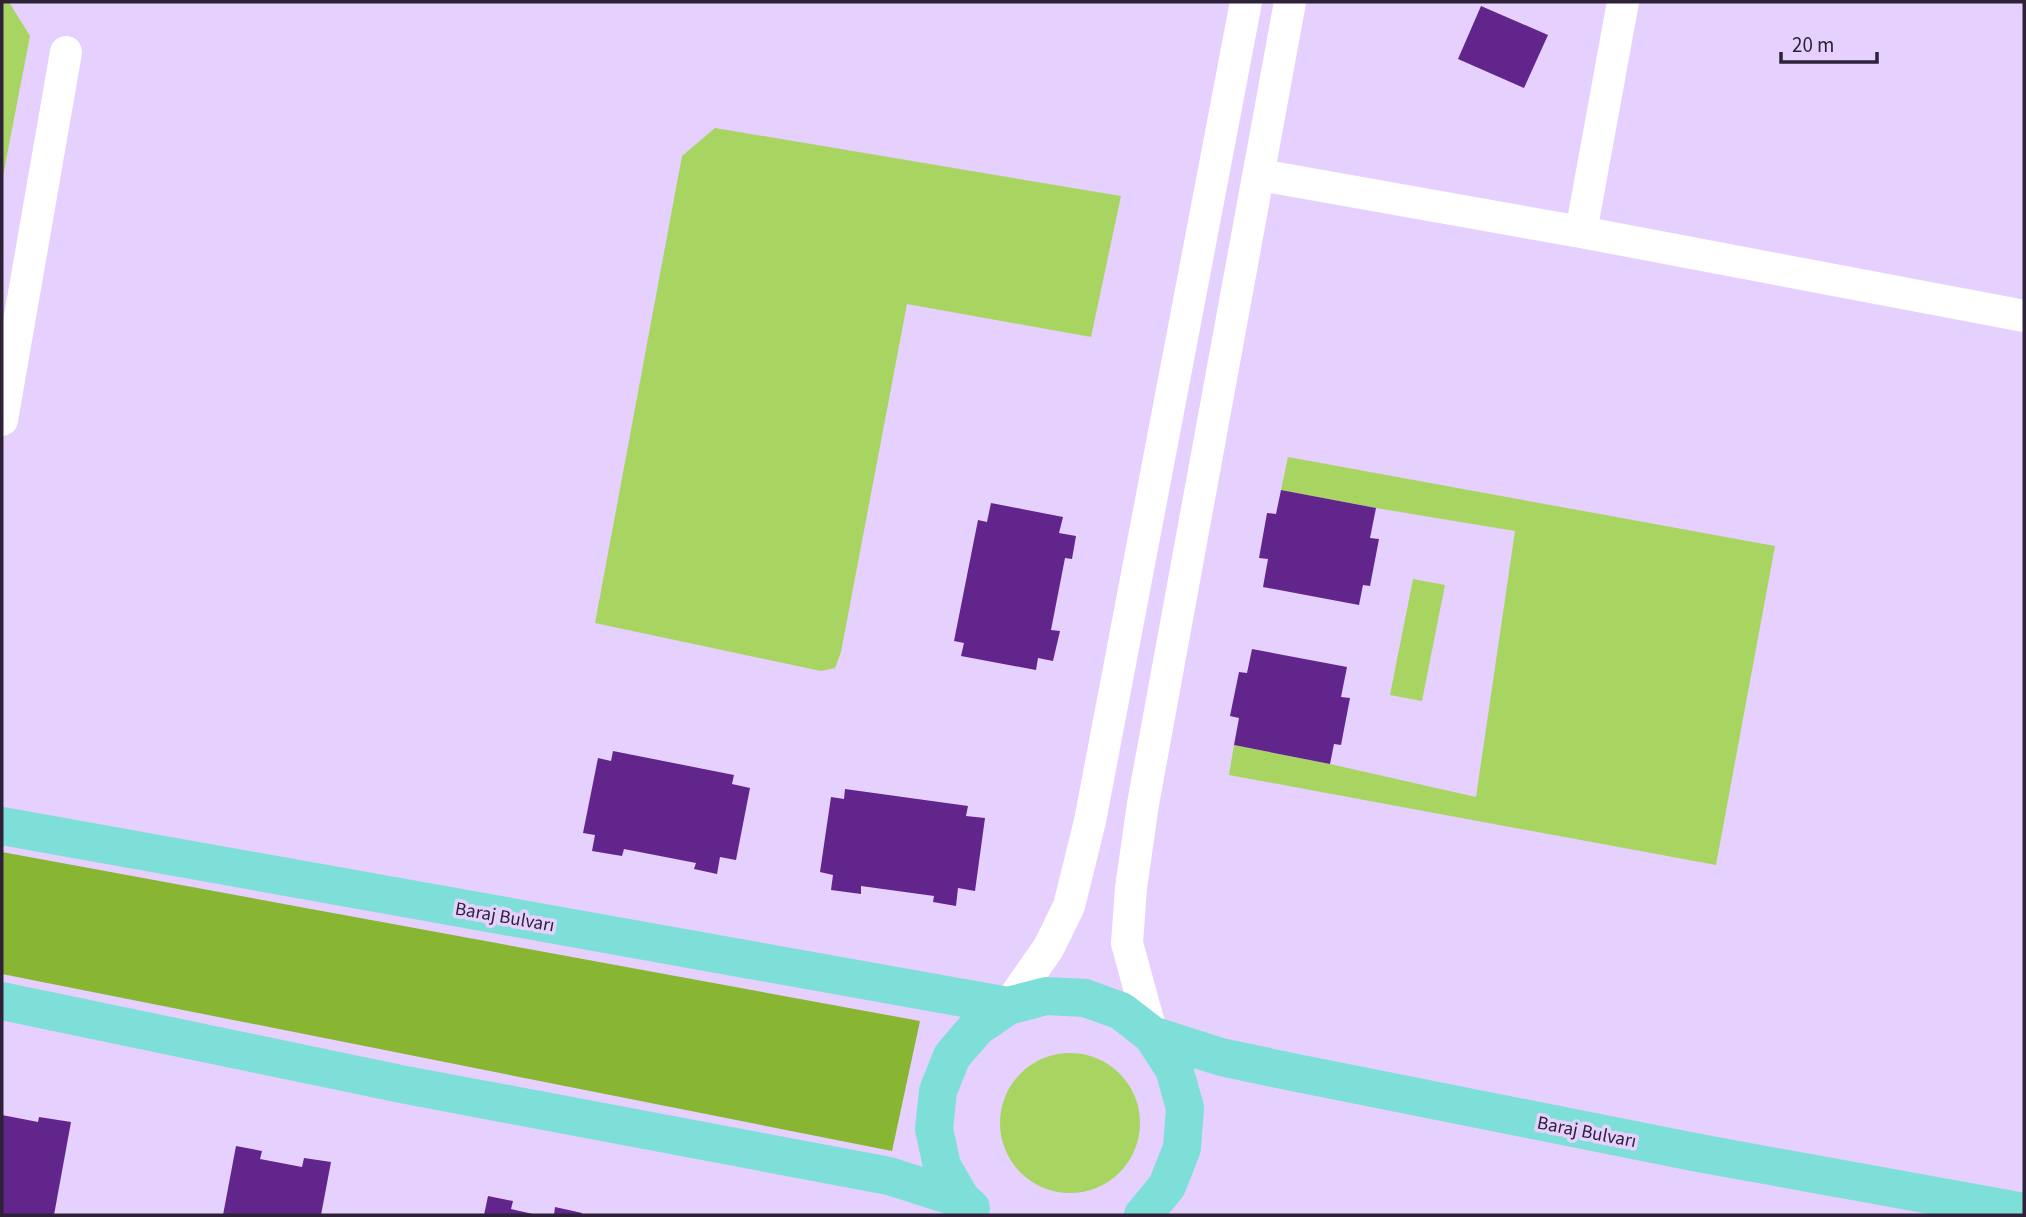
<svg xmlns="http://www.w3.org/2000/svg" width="2026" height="1217" font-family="'Source Sans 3',sans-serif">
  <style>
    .green { fill: #a8d562 }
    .forest { fill: #88b633 }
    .building { fill: #61258c }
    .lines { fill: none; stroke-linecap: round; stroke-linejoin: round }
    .minor { stroke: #fff; stroke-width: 32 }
    .major { stroke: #7edfd8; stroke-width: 38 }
    .labels { text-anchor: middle; stroke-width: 7; stroke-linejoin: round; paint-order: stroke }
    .street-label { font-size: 19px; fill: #2d2238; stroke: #e6d0fe }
  </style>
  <rect width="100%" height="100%" fill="#e6d0fe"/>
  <path class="green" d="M2,2H9L30,36L2,181Z
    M715,128L1121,196L1091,337L907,304L841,652L835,668L821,671L595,623L682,156Z
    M1288,457L1775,546L1716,865L1229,775L1234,745L1330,764L1476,797L1515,531L1376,508L1281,490Z
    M1413,579L1445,585L1422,701L1390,695Z
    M1000 1123a70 70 0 1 1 140 0a70 70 0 1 1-140 0Z"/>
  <path class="forest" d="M2,852L920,1021L892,1151L2,974Z"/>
  <path class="building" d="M1481,6L1548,35L1524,88L1458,59Z
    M1281,490L1376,508L1370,538L1379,539L1370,586L1363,585L1359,605L1263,587L1268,559L1259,558L1267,513L1276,514Z
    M991,503L1063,517L1059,533L1076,536L1072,559L1065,558L1051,630L1060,631L1053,661L1038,658L1036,670L961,656L964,643L954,641L978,520L987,522Z
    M1252,649L1347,667L1341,697L1350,698L1341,745L1334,744L1330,764L1234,745L1239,718L1230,716L1239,672L1247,673Z
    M613,751L734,775L732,784L750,788L736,860L720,857L717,874L694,869L696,863L624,849L622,856L592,851L595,835L583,833L598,758L611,761Z
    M845,789L968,806L966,816L985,818L975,891L958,888L956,906L933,902L934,896L861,886V894L831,890L833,875L820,872L831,797L844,799Z
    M2,1115L38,1122L39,1117L71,1122L54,1215H2Z
    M236,1146L262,1151L260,1159L302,1167L304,1158L331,1162L321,1215H223Z
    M488,1196L513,1201L511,1209L537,1215H484Z
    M555,1207L582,1213V1215H554Z"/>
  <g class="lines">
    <path class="minor" d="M1260,175L1581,232L2024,316
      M1581,232L1623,2
      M2,420L66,52
      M1008,1006L1049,947L1069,906L1090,821L1246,2
      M1152,1035L1127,943L1131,888L1143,804L1290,2"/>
    <path class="major" d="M2,826L1008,1006
      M2,1001L401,1084L889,1176L961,1199
      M1152,1035L1221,1057L1292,1072L1699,1153L2024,1212
      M971,1208L961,1199L942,1166L934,1129L938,1091L952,1056L977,1027L1008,1006L1046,996L1085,998L1121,1011L1152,1035L1174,1069L1185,1108L1182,1148L1167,1186L1143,1215"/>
  </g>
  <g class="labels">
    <g class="street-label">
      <text transform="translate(505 916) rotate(10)" y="7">Baraj Bulvarı</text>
      <text transform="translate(1587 1131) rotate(11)" y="7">Baraj Bulvarı</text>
    </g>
  </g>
  <rect width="2026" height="1217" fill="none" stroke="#2d2238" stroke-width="7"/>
  <path d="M1781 52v10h96v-10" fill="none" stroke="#2d2238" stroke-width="3.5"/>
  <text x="1792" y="52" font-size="21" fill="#2d2238" stroke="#e6d0fe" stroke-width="5" paint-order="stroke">20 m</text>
</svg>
